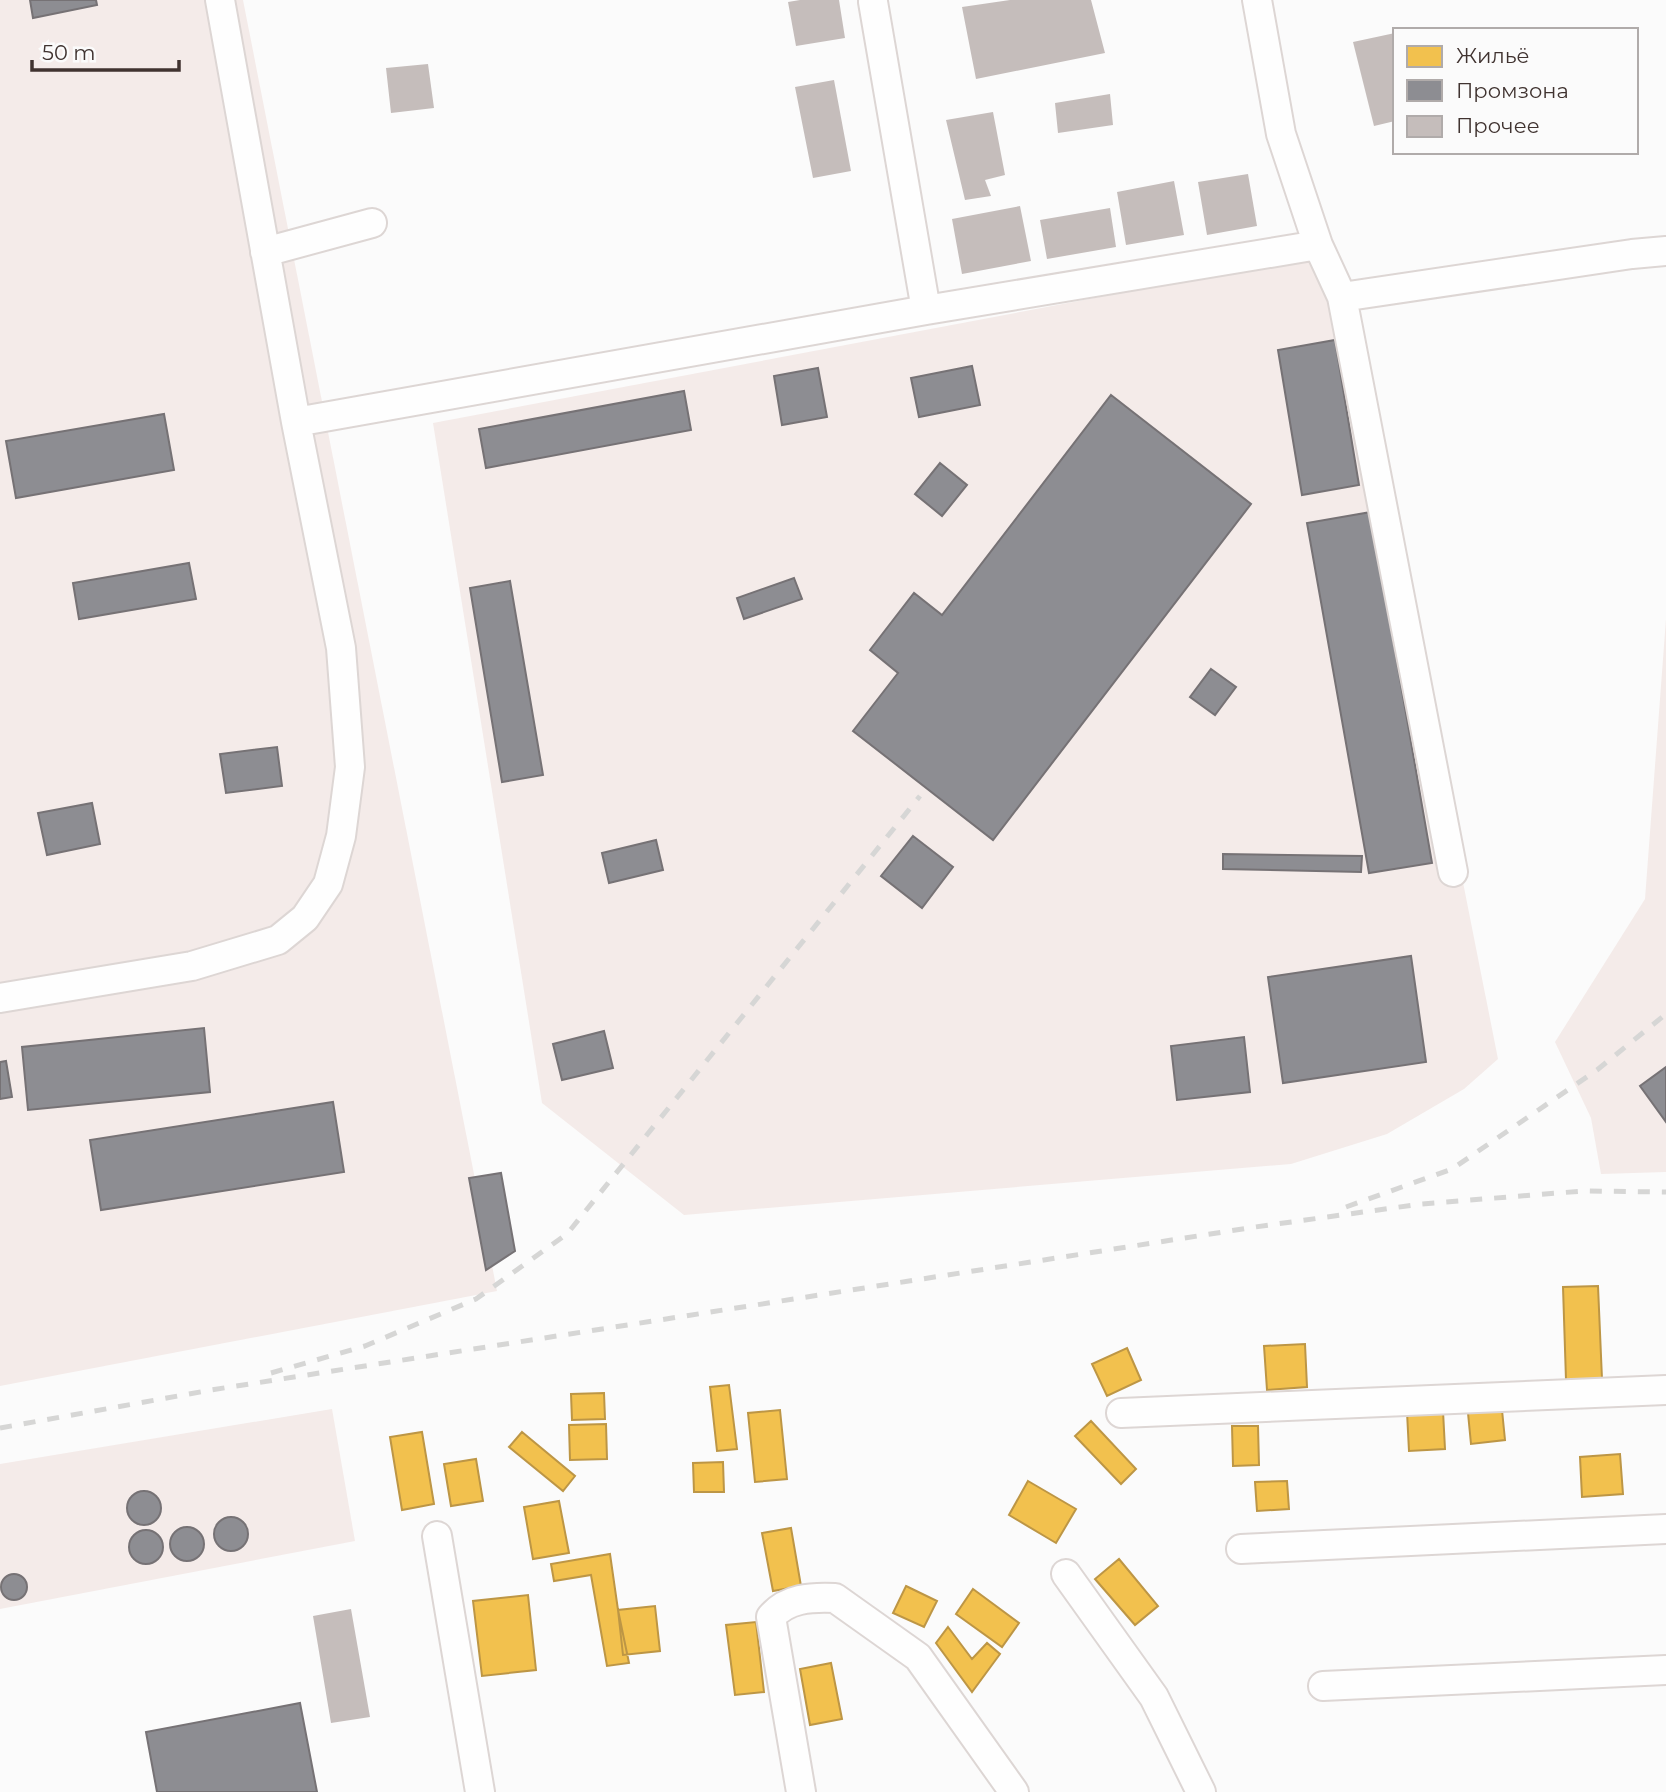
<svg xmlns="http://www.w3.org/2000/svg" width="1666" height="1792" font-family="Montserrat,sans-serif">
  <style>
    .built { fill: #f4ebe9 }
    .homes { fill: #f2c14e; stroke: #bd9645; stroke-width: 2 }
    .industry { fill: #8d8d92; stroke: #767275; stroke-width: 2 }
    .building { fill: #c5bdbb }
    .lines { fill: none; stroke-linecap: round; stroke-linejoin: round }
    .minor-casing { stroke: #ddd6d4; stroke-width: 32 }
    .minor { stroke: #fefefe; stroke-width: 28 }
    .rail { stroke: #d6d6d5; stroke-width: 5; stroke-dasharray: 12 12; stroke-linecap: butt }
  </style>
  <rect width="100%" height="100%" fill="#fbfbfb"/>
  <path class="built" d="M0,0H243L497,1291L0,1386Z
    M1338,252L1498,1059L1464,1089L1387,1134L1291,1164L684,1215L542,1103L433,423Z
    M1666,619V1172L1601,1174L1591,1118L1555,1042L1645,899Z
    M332,1409L355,1541L0,1609V1464Z"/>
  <path class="homes" d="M1598,1286L1602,1379L1566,1380L1563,1287Z
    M1305,1344L1307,1387L1267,1390L1264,1346Z
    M1127,1348L1141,1380L1107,1396L1092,1364Z
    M729,1385L737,1449L717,1451L710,1387Z
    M604,1393L605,1419L572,1420L571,1394Z
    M780,1410L787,1479L755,1482L748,1413Z
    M1502,1410L1505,1440L1471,1444L1468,1413Z
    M1443,1411L1445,1449L1409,1451L1407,1412Z
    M1091,1421L1136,1469L1121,1484L1075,1436Z
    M606,1424L607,1459L570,1460L569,1425Z
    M1232,1426H1258L1259,1465L1233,1466Z
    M422,1432L434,1504L402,1510L390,1437Z
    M522,1432L575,1476L563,1491L509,1447Z
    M1620,1454L1623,1494L1582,1497L1580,1457Z
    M476,1459L483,1501L451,1506L444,1464Z
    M723,1462L724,1492H694L693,1463Z
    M1028,1481L1076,1509L1056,1543L1009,1515Z
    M1287,1481L1289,1509L1257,1511L1255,1482Z
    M559,1501L569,1553L533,1559L524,1507Z
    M791,1528L801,1586L773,1591L762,1533Z
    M610,1554L618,1610L629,1663L607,1666L591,1575L554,1581L551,1564Z
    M1119,1559L1158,1606L1135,1625L1095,1579Z
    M906,1586L937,1601L924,1627L893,1613Z
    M973,1589L1019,1623L1002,1647L956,1614Z
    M528,1595L536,1670L482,1676L473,1601Z
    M655,1606L660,1651L623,1655L618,1610Z
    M756,1622L764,1692L735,1695L726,1625Z
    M948,1627L972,1659L987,1643L1000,1654L972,1692L936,1643Z
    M831,1663L842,1719L810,1725L800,1669Z"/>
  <path class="industry" d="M30,0H96L97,5L33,18Z
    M1335,340L1359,485L1302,495L1278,350Z
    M972,366L980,405L919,417L911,378Z
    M818,368L827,417L782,425L774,376Z
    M684,391L691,430L486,468L479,429Z
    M1111,395L1251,504L993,840L853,731L898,673L870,650L914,593L942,615Z
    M164,414L174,470L16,498L6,441Z
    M940,463L967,485L942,516L915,494Z
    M1371,512L1432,863L1369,873L1307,523Z
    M189,563L196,599L79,619L73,583Z
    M794,578L802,599L744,619L737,598Z
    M510,581L543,775L502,782L470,588Z
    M1211,669L1236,687L1215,715L1190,697Z
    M277,747L282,786L226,793L220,754Z
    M92,803L100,844L47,855L38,813Z
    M913,836L953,867L922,908L881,876Z
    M656,840L663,870L609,883L602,853Z
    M1223,854L1362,856L1361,872L1223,869Z
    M1411,956L1426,1062L1283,1083L1268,977Z
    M204,1028L210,1092L28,1110L22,1047Z
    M604,1031L613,1068L562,1080L553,1044Z
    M1244,1037L1250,1092L1177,1100L1171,1046Z
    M6,1061L12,1097L0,1099V1062Z
    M1666,1067V1122L1640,1086Z
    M333,1102L344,1172L101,1210L90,1140Z
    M501,1173L515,1251L486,1270L469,1178Z
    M127 1508a17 17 0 1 1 34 0a17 17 0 1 1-34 0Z
    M214 1534a17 17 0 1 1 34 0a17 17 0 1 1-34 0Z
    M170 1544a17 17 0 1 1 34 0a17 17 0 1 1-34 0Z
    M129 1547a17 17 0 1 1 34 0a17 17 0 1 1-34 0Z
    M1 1587a13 13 0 1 1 26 0a13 13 0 1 1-26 0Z
    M300,1703L317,1792H157L146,1732Z"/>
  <path class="building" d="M800,0H839L845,38L796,46L788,2Z
    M1010,0H1091L1105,53L976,79L962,7Z
    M1395,33V121L1374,126L1353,42Z
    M428,64L434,108L391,113L386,68Z
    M834,80L851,171L813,178L795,87Z
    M1110,94L1113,125L1058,133L1055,103Z
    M993,112L1005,175L985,180L991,196L965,200L946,120Z
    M1248,174L1257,226L1207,235L1198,182Z
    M1174,181L1184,235L1126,245L1117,192Z
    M1020,206L1031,261L962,274L952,219Z
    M1110,208L1116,247L1047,259L1040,220Z
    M351,1609L370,1717L331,1723L313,1616Z"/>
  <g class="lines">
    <g class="minor-casing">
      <path id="minor" d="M1257,0L1281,134L1318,245
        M873,2L926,310
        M265,252L372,223
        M1342,297L1632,254L1666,251
        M296,422L926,310L1318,245L1342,297L1453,872
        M0,998L192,966L278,940L305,918L328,884L341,836L350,767L341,648L296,422L220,0
        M1121,1413L1666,1390
        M437,1536L480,1792
        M1241,1549L1666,1529
        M1066,1574L1154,1697L1201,1792
        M1323,1686L1666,1670
        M801,1792L771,1617C787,1598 811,1597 835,1598L918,1657L1014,1792"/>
    </g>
    <use href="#minor" class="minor"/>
    <path class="rail" d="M1346,1207L1452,1169L1597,1070L1666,1014
      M271,1373L365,1346L476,1299L567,1234L920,796
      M0,1428L211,1390L1255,1227L1421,1204L1583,1191L1666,1192"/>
  </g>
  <rect x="1393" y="28" width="245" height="126" fill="#fbfbfb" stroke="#b0abaa" stroke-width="2"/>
  <rect x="1407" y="46" width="35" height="21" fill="#f2c14e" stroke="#b0abaa" stroke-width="2"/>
  <text x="1456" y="63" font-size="21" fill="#403330">Жильё</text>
  <rect x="1407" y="80" width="35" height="21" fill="#8d8d92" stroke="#b0abaa" stroke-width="2"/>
  <text x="1456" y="98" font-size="21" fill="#403330">Промзона</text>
  <rect x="1407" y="116" width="35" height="21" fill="#c5bdbb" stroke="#b0abaa" stroke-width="2"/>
  <text x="1456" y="133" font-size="21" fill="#403330">Прочее</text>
  <path d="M32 60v10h147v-10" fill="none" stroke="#403330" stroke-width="3.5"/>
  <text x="42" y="60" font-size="21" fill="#403330" stroke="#fbfbfb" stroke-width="5" paint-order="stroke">50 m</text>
</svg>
